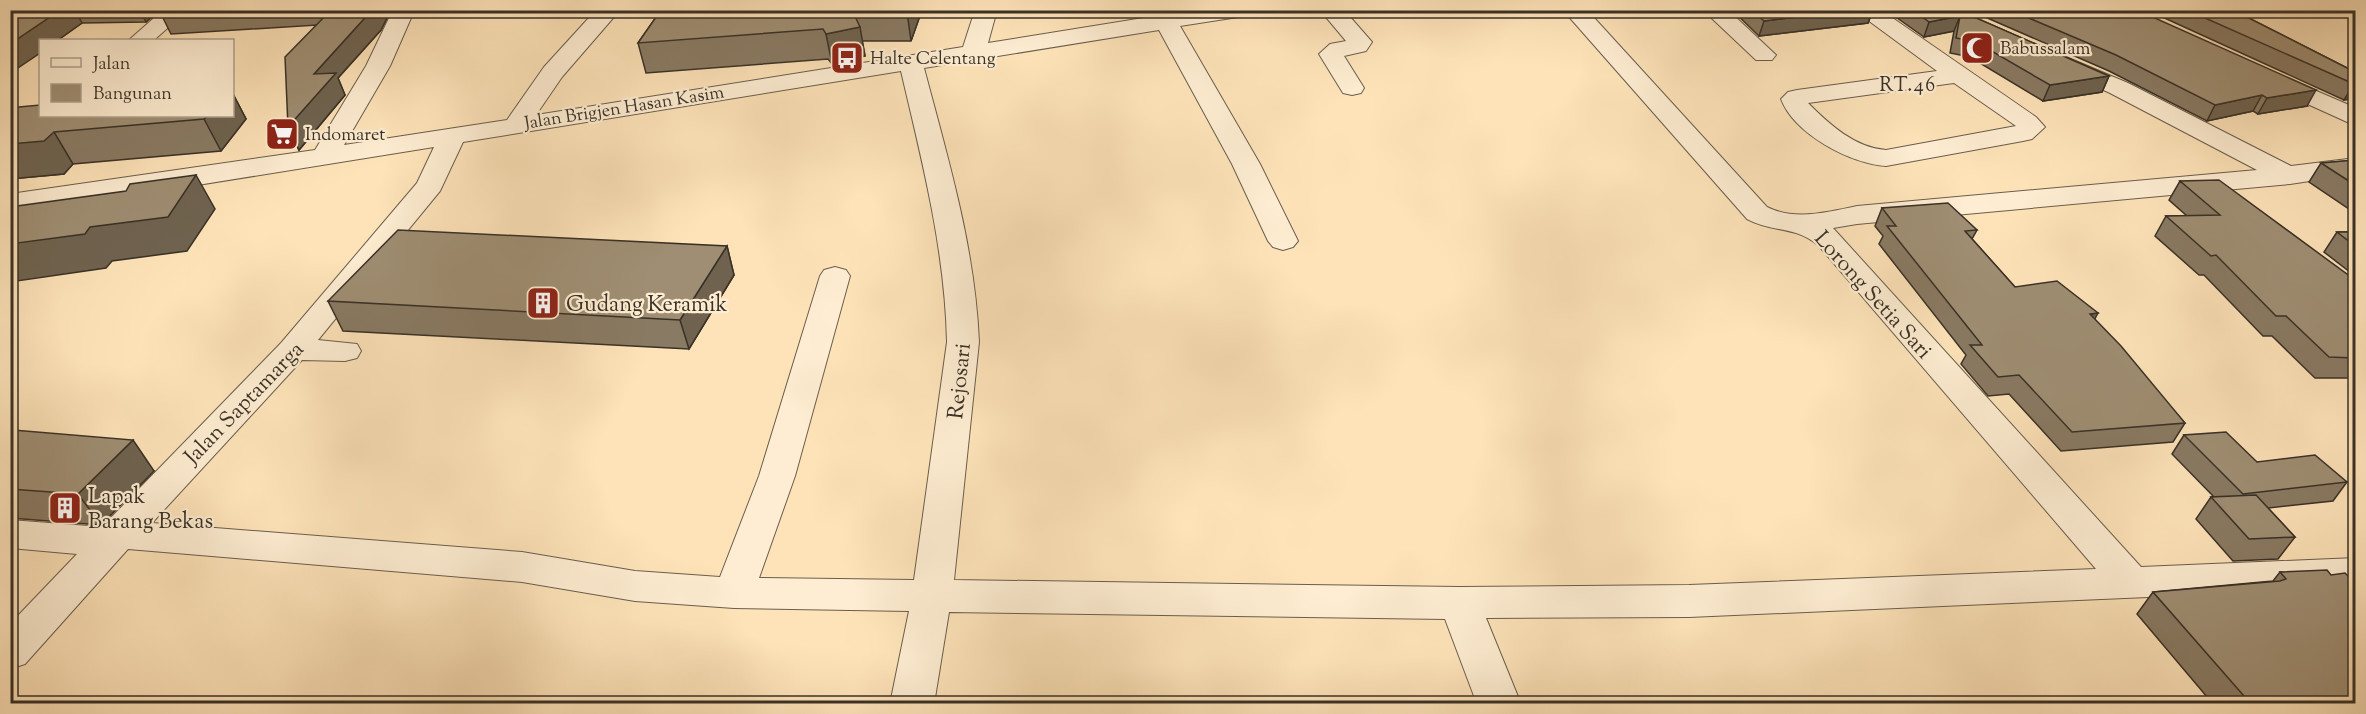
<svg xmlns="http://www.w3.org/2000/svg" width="2366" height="714" font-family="'Sorts Mill Goudy',serif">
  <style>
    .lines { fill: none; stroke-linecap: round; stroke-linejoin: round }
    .minor-casing { stroke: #6a5e4c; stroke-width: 2 }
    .minor { fill: #feedd2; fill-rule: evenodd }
    .wall { fill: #897a63; stroke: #393127; stroke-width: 1.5 }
    .shaded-wall { fill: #6f6350; stroke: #393127; stroke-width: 1.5 }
    .building { fill: #9f8e73; stroke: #393127; stroke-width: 1.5 }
    .labels { text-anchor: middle; stroke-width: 4.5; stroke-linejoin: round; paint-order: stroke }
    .far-poi-label { font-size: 18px; fill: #393127; stroke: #feedd2; text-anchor: start }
    .far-street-label { font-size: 18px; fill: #393127; stroke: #feedd2 }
    .far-neighbourhood-label { font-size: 20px; letter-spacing: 1.5px; fill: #393127; stroke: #feedd2 }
    .street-label { font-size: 22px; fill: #393127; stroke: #feedd2 }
    .poi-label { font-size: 22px; fill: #393127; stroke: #feedd2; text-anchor: start }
  </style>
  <rect width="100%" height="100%" fill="#fee3b9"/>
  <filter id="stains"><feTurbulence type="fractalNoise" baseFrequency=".00333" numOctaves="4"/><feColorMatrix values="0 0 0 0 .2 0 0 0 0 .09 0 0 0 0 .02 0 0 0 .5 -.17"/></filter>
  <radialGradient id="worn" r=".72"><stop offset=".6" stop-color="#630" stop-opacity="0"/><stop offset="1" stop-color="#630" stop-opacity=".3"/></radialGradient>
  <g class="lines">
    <g class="minor-casing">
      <path id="minor" d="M163,10H188L154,40H129Z
        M596,10H620L562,77L536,115L963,47L975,10H997L988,43L1193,10H1249L1246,15L1238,17L1180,26L1260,164L1298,241L1293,247L1283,250L1273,247L1268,241L1232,164L1159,30L924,68C948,159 975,247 979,342L954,580L1459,587L1689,585L2096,569L1818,245C1793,225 1773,233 1747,219L1563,10H1587L1767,207C1795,221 1828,212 1857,206L2257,170L2110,93L2058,69L2054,64L2058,59L2066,57L2128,83L2291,166L2356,158V174L2290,184L1857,224L1833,228L2141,567L2356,558V588L1689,617L1486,618L1521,704H1477L1445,619L949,612L934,704H890L909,611L734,608L635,601L522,582L128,549L25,664L10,669V624L77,554L10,548V520L102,527L281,343L417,183L434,147L179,188L10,211V194L315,150L366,66L389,18L392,13H408L411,18L390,66L344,145L507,120L544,67ZM901,71C922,161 945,249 947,342L914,580L759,578L795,476L850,276L846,270L835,267L824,270L820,276L759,476L720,577L635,571L522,552L152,523L302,360L345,361L357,358L361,351L357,344L318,340L440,191L463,142Z
        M1320,10H1344L1372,42L1366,51L1344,56L1364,88L1361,93L1352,95L1343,93L1319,54L1330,44L1346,41Z
        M1703,10H1728L1776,55L1772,60H1756Z
        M1854,10H1881L2036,117L2045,127L2032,139L2023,141L1886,166C1851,164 1794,134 1781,99L1788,92L1797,90L1937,71ZM1954,83L2016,126L1886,150C1855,148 1829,124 1808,103Z
        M2270,71L2356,108V126L2261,83L2258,78L2261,73Z"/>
    </g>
    <use href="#minor" class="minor"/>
  </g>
  <path class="wall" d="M10,10H160L146,22L82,23L58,40H40L12,72H10Z
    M165,10H398L390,12L381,30L338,78L345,95L299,150L288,127L317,25L171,34L161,14Z
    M661,10H922L911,41H862L865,56L832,64L828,59L646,73L638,43Z
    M1732,10H1873L1868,23L1759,36Z
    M1886,10H1958L2109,76L2102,92L2043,101L1970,57L1950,53L1954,31L1924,37Z
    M1969,10H2137L2307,106L2258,114L2253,111L2207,121L2109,71Z
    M2147,10H2233L2355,72V98L2344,100Z
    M232,92L246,119L221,151L73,164L64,174L10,179V113L232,116Z
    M2355,160V213L2309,182L2321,163Z
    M2180,181L2355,280V378H2315L2272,336H2263L2204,275H2199L2155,236L2166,216H2187L2169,200Z
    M1882,208L1977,230L1972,239L2015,287L2094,319L2185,423L2173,442L2061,451L2009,394L1988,396L1961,364L1966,355L1879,244L1883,236L1875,226Z
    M2337,232H2355V276L2324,252Z
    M727,246L734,275L689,349L343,331L328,301Z
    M10,432L154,471L101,525L10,518Z
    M2184,435L2257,462L2347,482L2333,501L2268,508L2295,537L2278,559L2233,561L2196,519L2211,497H2214L2172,454Z
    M2280,572L2331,575L2355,704H2213L2137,614L2153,592L2273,581Z"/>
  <path class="shaded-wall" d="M60,10H75L82,23L58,40H40V53L12,72L10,69V44Z
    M140,10H160L146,22Z
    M372,10H398L390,12L381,30L338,78L345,95L299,150L288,127L314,74Z
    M907,10H922L911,41L907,12Z
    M1856,10H1873L1868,23L1759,36L1764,21Z
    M1960,16L1954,31L1924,37L1929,22Z
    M860,27L865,56L832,64L826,34Z
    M2109,76L2102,92L2043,101L2050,85Z
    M2354,84H2355V98L2344,100Z
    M2316,90L2307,106L2258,114L2267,98Z
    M232,92L246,119L221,151L204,119L207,116H232Z
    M2262,95L2253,111L2207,121L2215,105Z
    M54,132L73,164L64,174L10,179V144Z
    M196,175L215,209L187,251L112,261L106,268L10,282V244L90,227Z
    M727,246L734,275L689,349L680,320Z
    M2098,313L2088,332L2090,314Z
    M133,440L154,471L101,525L78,494Z"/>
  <path class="building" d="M10,10H60L10,44Z
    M165,10H214L161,14Z
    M331,10H372L314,74L336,73L288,127L285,57Z
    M661,10H907V12H853L860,27L826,34L823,29L638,43Z
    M1752,10H1856L1764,21Z
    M1913,10H1958L2109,76L2050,85L1976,42L1956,38L1960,16L1929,22Z
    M2010,10H2137L2316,90L2267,98L2262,95L2215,105L2116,55Z
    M2187,10H2233L2355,72V84H2354Z
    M40,105V116H207L204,119L54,132L44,141L10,144V113L19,107Z
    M2355,160V185L2321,163Z
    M196,175L168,217L90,227L85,234L10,244V207L126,191L130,184Z
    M2219,180L2355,280V358L2329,357L2286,316H2276L2216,255L2211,256L2166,216L2220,215L2180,181Z
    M1948,203L1977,230L1965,231L2015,287L2057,281L2098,313L2090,314L2121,346L2185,423L2072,432L2019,375L1998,377L1970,345H1982L1887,226H1896L1882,208Z
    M398,230L727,246L680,320L328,301Z
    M2337,232H2355V246Z
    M13,430L133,440L78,494L10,489V432Z
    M2226,432L2257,462L2315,455L2347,482L2243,494L2184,435Z
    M2256,495L2295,537L2249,539L2211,497Z
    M2327,570L2331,575L2345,573L2355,583V704H2251L2153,592L2280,581L2286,579L2280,572Z"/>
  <defs>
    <g id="mosque-square" transform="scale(1.725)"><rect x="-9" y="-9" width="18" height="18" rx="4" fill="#8f2418" stroke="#feedd2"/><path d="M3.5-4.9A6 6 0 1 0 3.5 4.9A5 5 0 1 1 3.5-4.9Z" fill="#fff"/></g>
    <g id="bus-square" transform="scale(1.725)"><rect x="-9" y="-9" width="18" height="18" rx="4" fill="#8f2418" stroke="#feedd2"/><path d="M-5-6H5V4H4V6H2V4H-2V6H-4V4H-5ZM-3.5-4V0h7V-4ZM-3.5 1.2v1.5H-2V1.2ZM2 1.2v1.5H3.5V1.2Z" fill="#fff"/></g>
    <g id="supermarket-square" transform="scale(1.725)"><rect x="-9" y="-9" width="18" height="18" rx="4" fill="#8f2418" stroke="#feedd2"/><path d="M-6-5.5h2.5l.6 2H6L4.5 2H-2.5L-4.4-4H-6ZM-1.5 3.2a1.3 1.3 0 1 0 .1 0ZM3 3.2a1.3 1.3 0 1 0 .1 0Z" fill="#fff"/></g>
    <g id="building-square" transform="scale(1.725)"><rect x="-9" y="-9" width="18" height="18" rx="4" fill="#8f2418" stroke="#feedd2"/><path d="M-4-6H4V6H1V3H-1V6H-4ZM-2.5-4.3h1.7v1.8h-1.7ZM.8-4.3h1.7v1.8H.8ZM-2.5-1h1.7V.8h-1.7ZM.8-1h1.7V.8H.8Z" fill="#fff"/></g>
  </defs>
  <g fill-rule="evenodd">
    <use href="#mosque-square" x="1977" y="48"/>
    <use href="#bus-square" x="847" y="58"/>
    <use href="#supermarket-square" x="282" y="134"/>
    <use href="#building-square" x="543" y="303"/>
    <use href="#building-square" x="65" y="508"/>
  </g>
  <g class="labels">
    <g class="far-poi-label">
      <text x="2000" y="54">Babussalam</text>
      <text x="870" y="64">Halte Celentang</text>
      <text x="305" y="140">Indomaret</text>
    </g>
    <g class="far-street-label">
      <text transform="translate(624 107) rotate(-9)" y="6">Jalan Brigjen Hasan Kasim</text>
    </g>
    <g class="far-neighbourhood-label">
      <text x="1908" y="91">RT.46</text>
    </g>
    <g class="street-label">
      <text transform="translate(1874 294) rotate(48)" y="8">Lorong Setia Sari</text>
      <text transform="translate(958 381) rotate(-84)" y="8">Rejosari</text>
      <text transform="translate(243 402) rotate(-46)" y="8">Jalan Saptamarga</text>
    </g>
    <g class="poi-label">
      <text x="566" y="311">Gudang Keramik</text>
      <text x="88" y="503">Lapak<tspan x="88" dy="25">Barang Bekas</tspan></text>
    </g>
  </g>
  <rect width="2366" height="714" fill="none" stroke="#fee3b9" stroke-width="36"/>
  <rect x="12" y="12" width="2342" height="690" fill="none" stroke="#393127" stroke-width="3"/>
  <rect x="18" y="18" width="2330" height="678" fill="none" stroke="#393127" stroke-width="1.5"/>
  <rect x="39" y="39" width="195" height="78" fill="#feedd2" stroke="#afa28e" stroke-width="1.5"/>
  <rect x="51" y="58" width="30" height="9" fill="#feedd2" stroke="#afa28e" stroke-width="1.5"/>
  <text x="93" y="69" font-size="18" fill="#393127">Jalan</text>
  <rect x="51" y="84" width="30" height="18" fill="#9f8e73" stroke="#afa28e" stroke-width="1.5"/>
  <text x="93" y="99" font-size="18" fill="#393127">Bangunan</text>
  <rect width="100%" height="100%" filter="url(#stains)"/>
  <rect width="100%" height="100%" fill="url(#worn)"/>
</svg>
